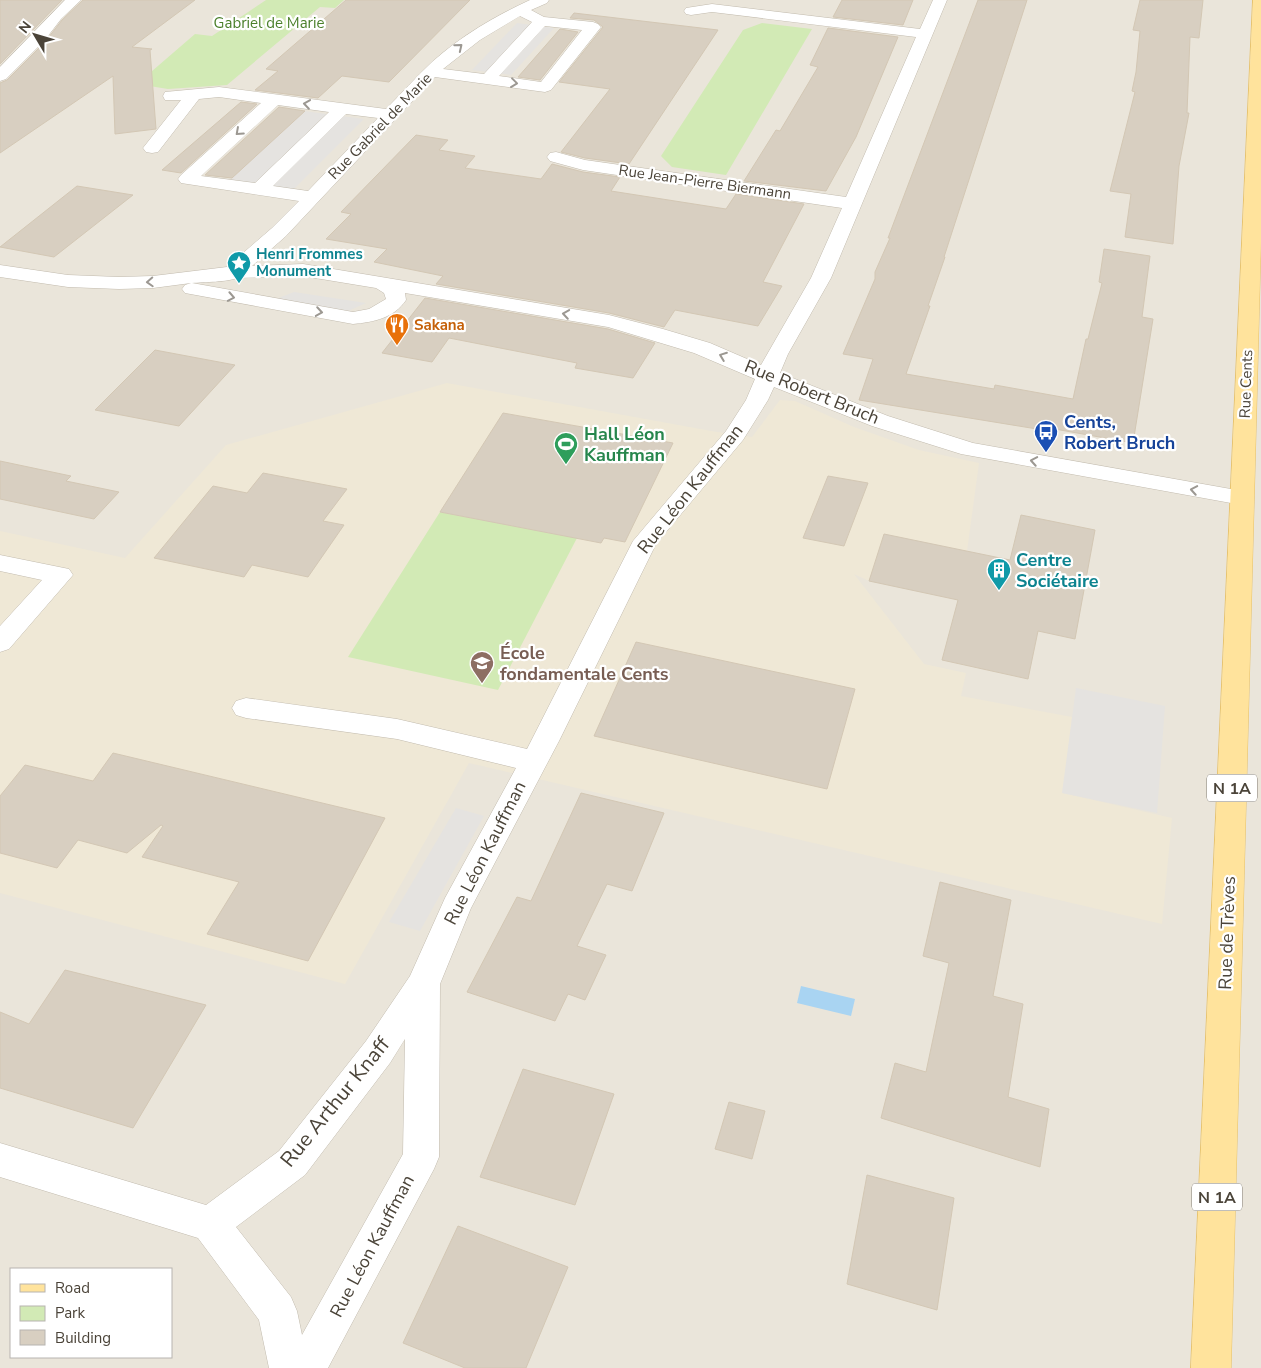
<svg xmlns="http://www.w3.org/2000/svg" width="1261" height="1368" font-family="'Nunito Sans',sans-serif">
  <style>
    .residential { fill: #eae5da; fill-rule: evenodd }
    .education { fill: #efe8d6 }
    .green { fill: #d2eab5 }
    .parking { fill: #e5e3e0 }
    .water { fill: #a9d4f2 }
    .building { fill: #d8cfc1; stroke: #d3c7b4 }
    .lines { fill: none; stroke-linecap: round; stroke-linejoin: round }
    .minor-casing { stroke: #c2bbae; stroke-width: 1 }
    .major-casing { stroke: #e6c16a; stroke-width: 1 }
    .minor { fill: #fff; fill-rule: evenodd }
    .major { fill: #ffe39c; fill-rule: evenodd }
    .oneway { stroke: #9c9892 }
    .labels { text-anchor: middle; stroke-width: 4.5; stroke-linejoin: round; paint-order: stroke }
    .far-park-label { font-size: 15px; fill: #4a7f2a; stroke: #fff }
    .far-street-label { font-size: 15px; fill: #4b4439; stroke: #fff }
    .far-culture-label { font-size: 15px; font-weight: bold; fill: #0d838f; stroke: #fff; text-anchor: start }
    .far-food-label { font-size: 15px; font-weight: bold; fill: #c56008; stroke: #fff; text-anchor: start }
    .shield { fill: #fff; stroke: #817c74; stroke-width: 1 }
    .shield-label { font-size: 16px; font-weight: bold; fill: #4b4439 }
    .street-label { font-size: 18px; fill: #4b4439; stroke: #fff }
    .transit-label { font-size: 18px; font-weight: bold; fill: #164399; stroke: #fff; text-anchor: start }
    .leisure-label { font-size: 18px; font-weight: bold; fill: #27864d; stroke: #fff; text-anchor: start }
    .culture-label { font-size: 18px; font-weight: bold; fill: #0d838f; stroke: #fff; text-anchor: start }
    .education-label { font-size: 18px; font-weight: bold; fill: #785e54; stroke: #fff; text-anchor: start }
    .near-street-label { font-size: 21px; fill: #4b4439; stroke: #fff }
  </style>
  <rect width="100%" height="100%" fill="#f6f3ec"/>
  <path class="residential" d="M0,0H1261V1368H0ZM11,1269H171V1357H11Z"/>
  <path class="education" d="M447,383L717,432L752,437L780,400L795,401L854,427L919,450L979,463L967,551L885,534L869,581L854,574L924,664L966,673L961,696L1072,717L1063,793L1172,818L1162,924L469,763L345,984L0,893V531L125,558L226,445Z"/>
  <path class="green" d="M266,0H344L335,8L320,7L227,85L168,89L137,84L195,34L212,36Z
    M762,23L812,29L726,175L672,167L661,156L743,30Z
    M440,512L577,538L498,690L348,657Z"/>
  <path class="parking" d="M517,23L554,28L511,75L472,70Z
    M304,111L364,119L293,190L230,180Z
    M294,292L366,303L346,312L276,299Z
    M1076,688L1165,706L1157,813L1062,793Z
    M456,808L484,816L420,931L389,922Z"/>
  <path class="water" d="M801,986L855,999L851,1016L797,1003Z"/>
  <path class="building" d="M0,0H62L0,64Z
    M83,0H195L132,47L152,49L150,50L156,129L115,134L113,76L0,153V83L7,80L45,42L62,20Z
    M346,0H470L389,82L342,76L318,98L255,90L278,71L266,69Z
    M842,0H913L903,25L833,17Z
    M978,0H1027L944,257H945L928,306H930L906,374L994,389L995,385L1073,399L1086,339H1088L1102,283L1099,282L1104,249L1150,256L1142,317L1153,319L1133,443L1038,426L1037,429L859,400L873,359L843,354L875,279V272L890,238H888Z
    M1140,0H1203L1199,38L1190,37L1187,113H1189L1179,166L1173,244L1125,237L1131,194L1110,191L1135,92L1132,91L1136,72L1140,31L1133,30Z
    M574,13L718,30L629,164L585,158L561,152L610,89L559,82L603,27L594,20L570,18Z
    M828,28L898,37L856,137L826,191L744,181L776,130L780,131L818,67L810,65Z
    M560,29L578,32L540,80L518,77Z
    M241,102L257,104L181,173L162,170Z
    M279,107L305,111L232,178L205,175Z
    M416,135L448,140L439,150L475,156L465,168L541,179L552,164L583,172L620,177L611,191L726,209L736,194L804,204L763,282L782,286L758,326L675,310L664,327L609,313L436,284L443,276L374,262L387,249L326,239L351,214L341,212Z
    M77,186L133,195L54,257L0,247Z
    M425,298L608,329L655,343L633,378L575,368L577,363L449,338L432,362L382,353Z
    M155,350L235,365L179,426L95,410Z
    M503,413L673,443L625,542L604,538L601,543L440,512Z
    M0,461L71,476L66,481L119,492L94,519L0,499Z
    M263,473L347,489L323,521L344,525L308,577L252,565L244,577L154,558L213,486L247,493Z
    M828,476L868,483L844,546L803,538Z
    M1021,515L1095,530L1075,639L1038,631L1028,679L942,660L958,600L869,581L884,534L1010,560Z
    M636,642L855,689L827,789L594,736Z
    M113,753L385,818L308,961L207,934L239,882L142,857L163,826L161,825L127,853L78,840L57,868L0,853V796L25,765L93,781Z
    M581,793L664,813L632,891L607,884L577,946L606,955L585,1000L568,994L555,1021L467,992L517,897L531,901Z
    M940,882L1011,900L993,996L1023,1004L1008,1097L1049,1109L1040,1167L881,1118L895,1063L926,1072L949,963L923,956Z
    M65,970L206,1005L133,1128L0,1088V1012L29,1024Z
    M523,1069L614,1094L575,1205L480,1177Z
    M729,1102L765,1111L752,1159L715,1149Z
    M867,1175L954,1198L937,1310L847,1284Z
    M458,1226L568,1267L526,1368H465L403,1343Z"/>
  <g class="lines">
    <g class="minor-casing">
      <path id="minor" d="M65,0H81L61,19L44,41L6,79L0,81V67Z
        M530,0H549L547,3L531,10L544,17L593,22L598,24L601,27L551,90L545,92L435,77L286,236L252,266L303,264L609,315L663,329L710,343L761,365L811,278L842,208L583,170L550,161L547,157L550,153L556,152L585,160L846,197L916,37L712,12L691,15L686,14L684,11L686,8L712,4L920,29L933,0H947L831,278L788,354L780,373L888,416L973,443L1242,491L1250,493L1254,498L1250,503L1242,505L961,454L872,426L774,387L768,400L743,440L656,544L559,741L471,908L440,984L439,1157L434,1169L328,1368H269L259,1320L198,1238L0,1177V1143L206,1205L279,1151L366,1041L410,976L445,898L516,768L397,739L246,718L236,715L232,708L236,701L246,698L397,719L527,749L633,541L726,431L746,400L755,379L694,353L608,327L405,293L406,300C394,318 374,322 353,324L185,293L182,289L185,285L191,283L153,288L119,289L68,287L0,277V265L68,275L119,277L153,276L227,267L272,228L299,201L181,183L178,179L181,175L261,103L219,97L199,99L158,152L152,153L146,152L143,148L181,100H165L163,96L165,92L219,87L386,109C401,94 416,77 432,62C461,36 495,16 530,0ZM520,16L532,22L484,74L443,69L480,40ZM545,26L582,30L541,82L499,76ZM278,105L329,112L255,183L201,176ZM346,114L378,118L308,191L273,186ZM303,276L376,288L384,293L386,299L369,309L353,312L192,283C204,282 228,282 237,278ZM405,1039L403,1154L302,1335L297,1311L291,1297L236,1227L305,1175L390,1063Z
        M0,555L69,569L73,575L9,649L0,652V626L42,580L0,571Z"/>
    </g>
    <g class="major-casing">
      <path id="major" d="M1253,0H1261V241L1231,1368H1191Z"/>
    </g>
    <use href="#minor" class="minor"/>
    <use href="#major" class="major"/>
  </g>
  <defs><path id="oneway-chevron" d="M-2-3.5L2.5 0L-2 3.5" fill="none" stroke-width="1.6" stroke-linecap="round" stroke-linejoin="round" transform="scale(1.25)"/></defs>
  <g class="oneway">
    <use href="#oneway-chevron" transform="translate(459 47) rotate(-39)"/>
    <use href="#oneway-chevron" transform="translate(514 83) rotate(7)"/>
    <use href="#oneway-chevron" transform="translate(307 104) rotate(-172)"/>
    <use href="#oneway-chevron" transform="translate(239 132) rotate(138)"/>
    <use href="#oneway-chevron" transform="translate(150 282) rotate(177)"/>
    <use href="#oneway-chevron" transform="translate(231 297) rotate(11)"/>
    <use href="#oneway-chevron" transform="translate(319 312) rotate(9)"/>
    <use href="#oneway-chevron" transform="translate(566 314) rotate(-171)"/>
    <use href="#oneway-chevron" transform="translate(723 356) rotate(-159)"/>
    <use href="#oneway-chevron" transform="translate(1034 461) rotate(-170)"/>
    <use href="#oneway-chevron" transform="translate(1194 490) rotate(-170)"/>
  </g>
  <defs>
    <g id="sight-pin" transform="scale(1.25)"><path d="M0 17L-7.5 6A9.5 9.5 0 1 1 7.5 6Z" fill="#0f9aa8" stroke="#fff"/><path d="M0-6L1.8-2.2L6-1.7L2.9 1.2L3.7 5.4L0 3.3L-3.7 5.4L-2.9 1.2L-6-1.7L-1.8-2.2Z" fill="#fff"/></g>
    <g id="restaurant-pin" transform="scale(1.25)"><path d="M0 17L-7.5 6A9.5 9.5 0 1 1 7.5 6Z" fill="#e8710a" stroke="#fff"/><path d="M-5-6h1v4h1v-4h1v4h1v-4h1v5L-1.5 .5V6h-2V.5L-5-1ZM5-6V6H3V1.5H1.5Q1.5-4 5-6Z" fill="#fff"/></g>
    <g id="bus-pin" transform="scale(1.25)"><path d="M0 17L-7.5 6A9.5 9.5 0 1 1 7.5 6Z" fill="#1a4fb4" stroke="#fff"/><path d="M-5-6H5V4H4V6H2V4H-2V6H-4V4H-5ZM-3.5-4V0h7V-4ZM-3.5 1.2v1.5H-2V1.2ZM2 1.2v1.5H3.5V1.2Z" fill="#fff"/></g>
    <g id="stadium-pin" transform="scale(1.25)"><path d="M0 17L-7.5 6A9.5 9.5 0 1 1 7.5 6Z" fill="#2e9e5b" stroke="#fff"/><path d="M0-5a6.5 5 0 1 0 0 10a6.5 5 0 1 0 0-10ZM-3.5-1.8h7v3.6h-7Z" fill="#fff"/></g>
    <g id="building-pin" transform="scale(1.25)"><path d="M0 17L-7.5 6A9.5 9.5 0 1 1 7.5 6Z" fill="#0f9aa8" stroke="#fff"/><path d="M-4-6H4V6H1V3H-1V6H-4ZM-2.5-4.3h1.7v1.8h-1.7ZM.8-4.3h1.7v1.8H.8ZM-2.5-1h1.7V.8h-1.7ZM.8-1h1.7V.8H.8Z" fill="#fff"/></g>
    <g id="school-pin" transform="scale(1.25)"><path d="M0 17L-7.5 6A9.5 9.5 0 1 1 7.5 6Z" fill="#8d6e63" stroke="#fff"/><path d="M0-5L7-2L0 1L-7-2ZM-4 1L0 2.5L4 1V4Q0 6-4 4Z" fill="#fff"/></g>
  </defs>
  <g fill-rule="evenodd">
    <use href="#sight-pin" x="239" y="263"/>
    <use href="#restaurant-pin" x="397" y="325"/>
    <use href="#bus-pin" x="1046" y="432"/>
    <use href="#stadium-pin" x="566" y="444"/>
    <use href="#building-pin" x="999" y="570"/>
    <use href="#school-pin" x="482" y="663"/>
  </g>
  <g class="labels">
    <g class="far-park-label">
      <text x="269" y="28">Gabriel de Marie</text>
    </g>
    <g class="far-street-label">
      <text transform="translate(380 126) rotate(-46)" y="5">Rue Gabriel de Marie</text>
      <text transform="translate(705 182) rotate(8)" y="5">Rue Jean-Pierre Biermann</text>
      <text transform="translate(1246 384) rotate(-88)" y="5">Rue Cents</text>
    </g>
    <g class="far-culture-label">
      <text x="256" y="259">Henri Frommes<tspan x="256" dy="17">Monument</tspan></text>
    </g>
    <g class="far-food-label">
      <text x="414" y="330">Sakana</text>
    </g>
    <g class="shield">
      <rect x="1207" y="774.5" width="50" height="27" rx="4"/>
      <rect x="1192" y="1183.5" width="50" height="27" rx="4"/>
    </g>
    <g class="shield-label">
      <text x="1232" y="794">N 1A</text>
      <text x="1217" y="1203">N 1A</text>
    </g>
    <g class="street-label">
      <text transform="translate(812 392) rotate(22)" y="6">Rue Robert Bruch</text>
      <text transform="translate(690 489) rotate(-52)" y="6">Rue Léon Kauffman</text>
      <text transform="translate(485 853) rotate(-63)" y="6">Rue Léon Kauffman</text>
      <text transform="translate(1227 933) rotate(-88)" y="6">Rue de Trèves</text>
      <text transform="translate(372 1246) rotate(-62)" y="6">Rue Léon Kauffman</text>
    </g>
    <g class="transit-label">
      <text x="1064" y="428">Cents,<tspan x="1064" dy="21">Robert Bruch</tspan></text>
    </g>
    <g class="leisure-label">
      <text x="584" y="440">Hall Léon<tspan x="584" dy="21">Kauffman</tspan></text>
    </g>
    <g class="culture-label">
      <text x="1016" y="566">Centre<tspan x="1016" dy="21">Sociétaire</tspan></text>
    </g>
    <g class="education-label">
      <text x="500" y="659">École<tspan x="500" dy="21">fondamentale Cents</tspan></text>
    </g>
    <g class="near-street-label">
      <text transform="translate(335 1102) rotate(-51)" y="7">Rue Arthur Knaff</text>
    </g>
  </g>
  <rect x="10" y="1268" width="162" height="90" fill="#ffffff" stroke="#b7b4b0"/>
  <rect x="20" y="1284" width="25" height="8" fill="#ffe39c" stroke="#b7b4b0"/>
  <text x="55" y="1293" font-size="15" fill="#4b4439">Road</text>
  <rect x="20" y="1306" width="25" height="15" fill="#d2eab5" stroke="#b7b4b0"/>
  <text x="55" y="1318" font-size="15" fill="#4b4439">Park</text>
  <rect x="20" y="1330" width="25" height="15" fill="#d8cfc1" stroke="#b7b4b0"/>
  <text x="55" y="1343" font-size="15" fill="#4b4439">Building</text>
  <g transform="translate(35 35) rotate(308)" stroke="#ffffff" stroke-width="4" paint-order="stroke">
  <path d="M0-4L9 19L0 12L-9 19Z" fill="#4b4439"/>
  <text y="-8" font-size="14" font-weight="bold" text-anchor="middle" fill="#4b4439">N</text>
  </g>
</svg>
